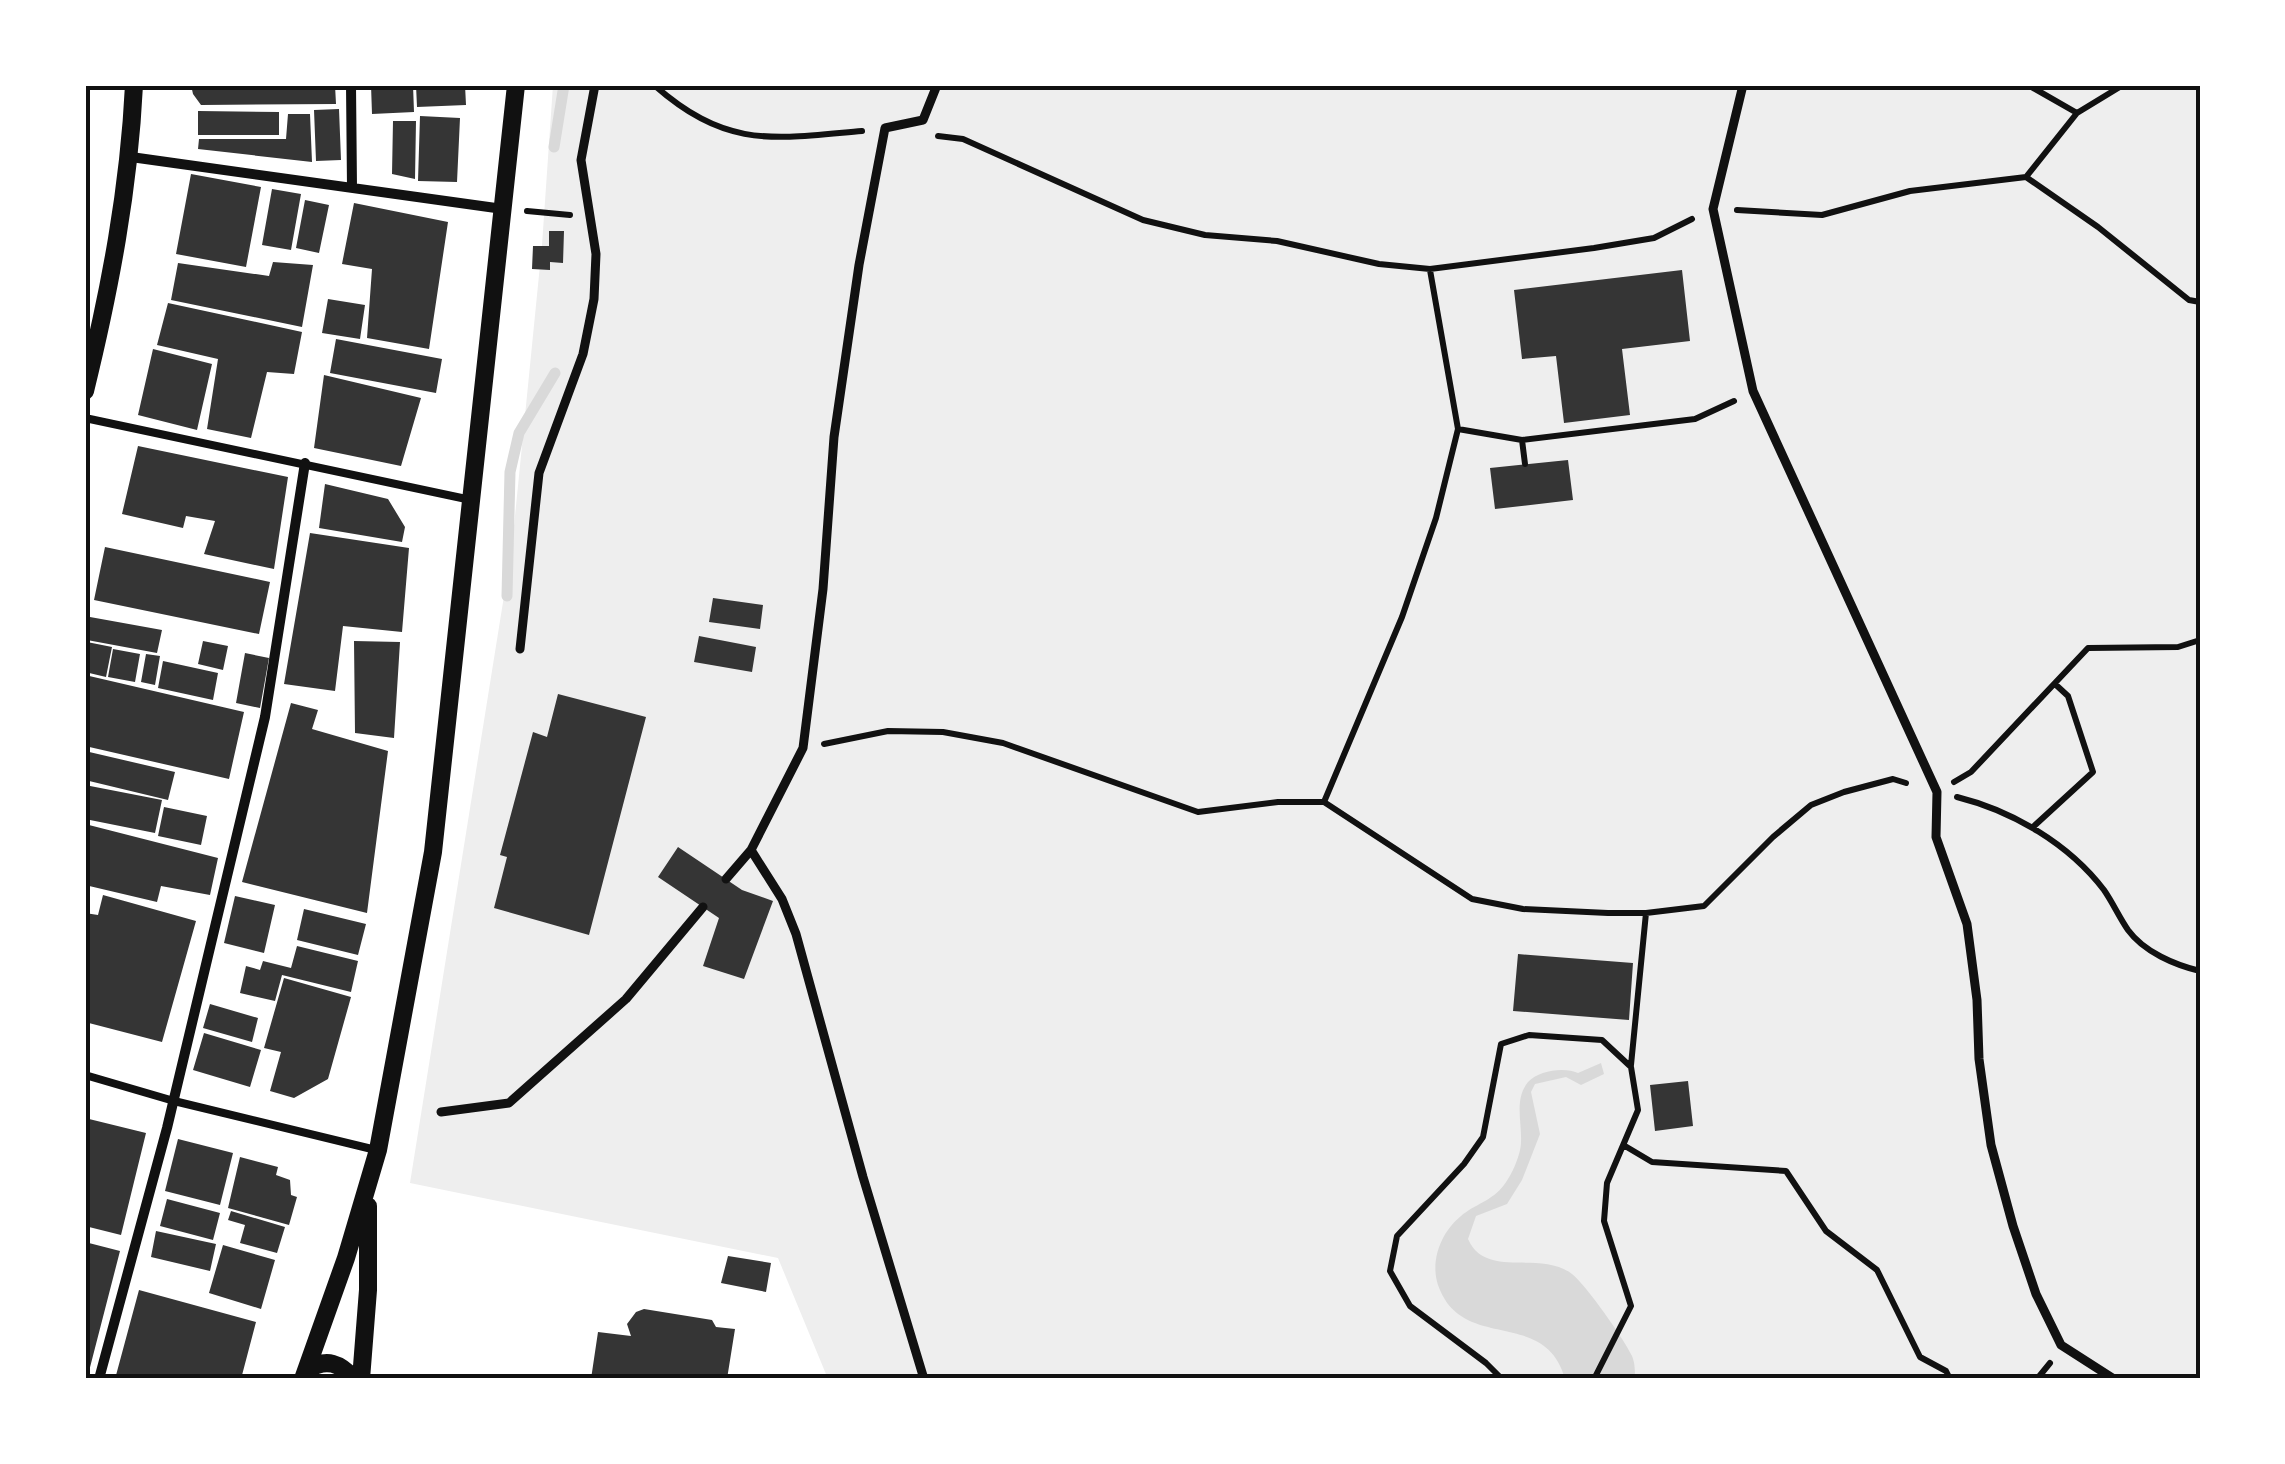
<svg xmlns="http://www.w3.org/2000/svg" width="2285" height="1464" font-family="'PT Sans',sans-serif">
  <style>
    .green { fill: #eee }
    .water { fill: #d9d9d9 }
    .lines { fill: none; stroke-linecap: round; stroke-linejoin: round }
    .stream { stroke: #d9d9d9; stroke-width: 11 }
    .building { fill: #353535 }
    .path { stroke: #111; stroke-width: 6 }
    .service { stroke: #111; stroke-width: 8 }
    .pedestrian { stroke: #111; stroke-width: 9 }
    .minor { stroke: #111; stroke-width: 10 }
    .tertiary { stroke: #111; stroke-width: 18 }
    .neatline { fill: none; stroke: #111; stroke-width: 4 }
  </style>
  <rect width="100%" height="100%" fill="#fff"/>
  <path class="green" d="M553,85H2200V1379H828L778,1258L410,1183L512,546L542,245Z"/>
  <path class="water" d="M1601,1063L1604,1074L1581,1085L1566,1077L1535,1084L1531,1092L1540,1134L1522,1180L1507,1204L1476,1216L1468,1239C1486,1280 1540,1249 1572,1274C1586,1285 1624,1339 1632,1356C1635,1363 1635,1371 1635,1379H1565C1545,1306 1462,1354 1438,1285C1430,1261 1441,1232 1461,1216C1475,1204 1492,1201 1504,1185C1512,1175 1521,1154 1521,1142C1522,1122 1514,1099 1528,1082C1539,1070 1565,1067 1578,1073Z"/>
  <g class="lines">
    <path class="stream" d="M554,147L564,85
      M507,596L510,472L519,433L555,373"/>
  </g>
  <path class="building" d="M191,85H335L336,104L201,105L193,94Z
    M371,85H413L414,112L372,114Z
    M416,85H465L466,105L417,107Z
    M339,109L341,160L316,161L314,110Z
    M198,111L279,112V135H198Z
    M288,114H310L312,162L198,149L199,139H286Z
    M420,116L460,118L457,182L418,181Z
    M393,121H416L415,179L392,174Z
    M191,174L261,187L246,267L176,254Z
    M272,189L301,194L291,250L262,245Z
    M305,200L329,205L319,253L296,248Z
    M354,203L448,222L429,349L367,338L372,269L342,264Z
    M549,231H564L563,263L550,262V270L532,269L533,246H549Z
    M273,262L313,265L302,327L171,300L178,263L269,276Z
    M1682,270L1690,341L1622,349L1630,415L1564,423L1556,356L1522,359L1514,290Z
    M328,299L365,305L360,339L322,333Z
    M168,303L302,332L294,374L267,372L251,438L207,429L218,359L157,345Z
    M336,339L442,359L436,393L330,373Z
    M153,349L212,364L197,430L138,415Z
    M324,375L421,398L401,466L314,448Z
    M138,446L288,477L274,569L204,554L215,521L186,516L183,528L122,514Z
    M1568,460L1573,500L1495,509L1490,468Z
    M325,484L388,499L405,527L402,542L319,528Z
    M310,533L409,548L402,632L343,626L335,691L284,684Z
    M105,547L270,582L259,634L94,600Z
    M713,598L763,605L760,629L709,622Z
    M90,617L162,630L157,653L87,640Z
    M699,636L756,647L752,672L694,662Z
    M203,641L228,646L223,670L198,664Z
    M354,641L400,642L394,738L355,733Z
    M87,642L112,647L106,677L85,672Z
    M113,649L140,654L135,682L108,677Z
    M245,653L269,658L260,708L236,703Z
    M146,654L160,656L155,685L141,682Z
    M163,661L218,673L213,700L158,688Z
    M85,675L244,712L229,779L85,746Z
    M558,694L646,717L589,935L494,908L507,857L500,855L533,732L547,737Z
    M291,703L318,710L312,729L388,751L367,913L242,882Z
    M85,751L175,772L168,800L85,780Z
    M85,785L162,800L155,833L85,819Z
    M164,807L207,816L201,845L158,836Z
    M85,824L218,858L210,895L161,886L157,902L85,885Z
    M678,847L742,890L773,901L744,979L703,966L719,918L658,877Z
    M103,895L196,921L162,1042L85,1022V913L98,915Z
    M235,896L275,905L264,953L224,943Z
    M304,909L366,924L358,955L297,940Z
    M297,946L358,961L351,992L282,975L275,1001L240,993L246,966L260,970L263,961L291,968Z
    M1518,954L1633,963L1629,1020L1513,1011Z
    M284,978L351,997L328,1079L294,1098L270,1091L281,1052L264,1048Z
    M210,1004L258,1018L252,1042L203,1028Z
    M204,1033L261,1050L250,1087L193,1070Z
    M1688,1081L1693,1126L1655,1131L1650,1085Z
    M85,1118L146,1133L121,1235L85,1226Z
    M178,1139L233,1153L220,1205L165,1191Z
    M240,1157L278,1167L276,1175L290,1180L291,1195L297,1197L289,1225L228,1208Z
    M167,1199L220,1213L213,1240L160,1226Z
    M231,1211L285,1227L277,1253L240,1243L245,1225L228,1220Z
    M156,1231L216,1244L210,1271L151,1257Z
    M85,1242L120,1251L87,1379H85Z
    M223,1245L275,1260L261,1309L209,1293Z
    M728,1256L771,1263L766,1292L721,1283Z
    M139,1290L256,1322L241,1379H115Z
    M644,1309L712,1320L716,1327L735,1329L727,1379H591L598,1332L631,1336L627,1324L636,1312Z"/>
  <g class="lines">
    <path class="path" d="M654,85C727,149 772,139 862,131
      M2077,113L2123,85
      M938,136L963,139L1143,220L1205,235L1277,241L1379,264L1430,269L1594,248L1654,238L1692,219
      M2026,177L2077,113L2028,85
      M1737,210L1822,215L1910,191L2026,177L2098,227L2189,300L2200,302
      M527,211L570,215
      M1458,429L1522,440L1695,419L1734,401
      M1522,440L1525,464
      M824,744L888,731L943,732L1003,743L1198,812L1278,802H1324L1472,899L1523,909L1608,913H1646L1704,906L1773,837L1811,805L1844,792L1893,779L1906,783
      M1954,782L1971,772L2088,648L2178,647L2200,640
      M1957,797C2013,811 2069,844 2104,890C2113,903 2119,917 2128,930C2144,952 2175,965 2200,971
      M1324,802L1402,617L1436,518L1458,429L1430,270
      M2033,827L2093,772L2068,696L2055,684
      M1631,1065L1646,913
      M1625,1146L1652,1162L1786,1171L1826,1231L1877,1270L1920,1357L1946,1371L1950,1379
      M1502,1379L1486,1363L1410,1306L1390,1271L1397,1236L1464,1164L1483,1137L1501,1044L1529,1035L1602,1040L1631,1067L1638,1110L1607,1183L1604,1221L1631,1306L1594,1379
      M2037,1379L2050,1363"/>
    <path class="service" d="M85,418L471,500
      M85,1075L174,1101L376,1150"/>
    <path class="pedestrian" d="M1743,85L1713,209L1753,391L1937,792L1936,837L1967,924L1977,1000L1979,1059L1991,1145L2013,1226L2036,1294L2061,1345L2114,1379
      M520,649L539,473L583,354L594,299L596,254L581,160L595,85
      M751,850L782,899L796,934L863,1177L924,1379
      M726,879L751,850L803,748L823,589L834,437L859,265L885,128L923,120L937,85
      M441,1112L509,1103L626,999L703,907"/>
    <path class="minor" d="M351,85L352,188
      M131,157L503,209
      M99,1379L167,1128L265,717L305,463"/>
    <path class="tertiary" d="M85,391C110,289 129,189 134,85
      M308,1369C327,1358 340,1363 354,1379
      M303,1379L346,1258L378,1150L433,852L516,85
      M361,1379L368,1290V1206"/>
  </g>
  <rect width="2285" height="1464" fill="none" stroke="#ffffff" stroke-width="175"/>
  <rect x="88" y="88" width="2110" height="1288" class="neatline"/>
</svg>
